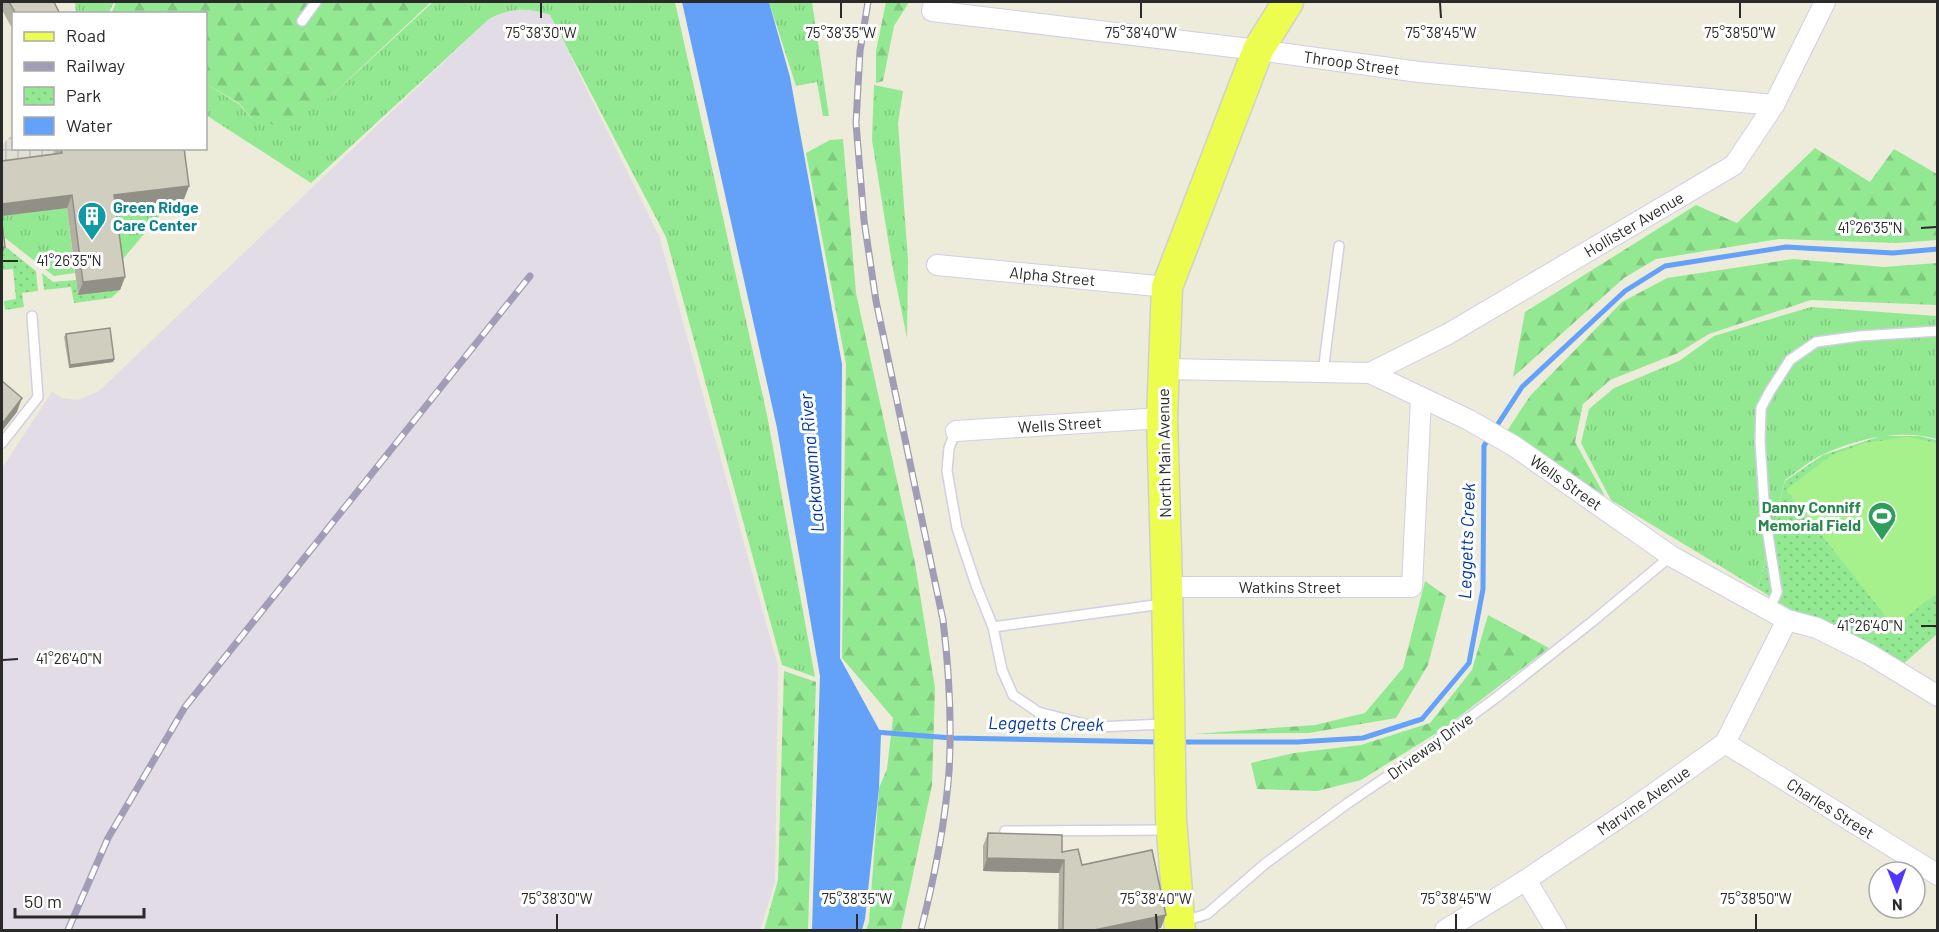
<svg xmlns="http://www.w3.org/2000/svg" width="1939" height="932" font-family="Barlow,sans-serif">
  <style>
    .industrial { fill: #e1dce5 }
    .grass { fill: url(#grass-tufts) }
    .forest { fill: url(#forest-firs) }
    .park { fill: url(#park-dots) }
    .pitch { fill: #a6f18c }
    .plaza { fill: url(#plaza-grid) }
    .water { fill: #64a1f9 }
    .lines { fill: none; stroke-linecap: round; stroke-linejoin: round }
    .stream { stroke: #64a1f9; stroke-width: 5 }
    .lane-casing { stroke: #d2cfe4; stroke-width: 12 }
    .street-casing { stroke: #d2cfe4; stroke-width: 22 }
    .primary-casing { stroke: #d0d0d0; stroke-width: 33 }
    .lane { stroke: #fff; stroke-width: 9 }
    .street { stroke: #fff; stroke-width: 20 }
    .primary { stroke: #edfd50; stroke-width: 30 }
    .rail-casing { stroke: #a19db6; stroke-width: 7 }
    .rail { stroke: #fff; stroke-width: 4.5; stroke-dasharray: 14; stroke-linecap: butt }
    .wall { fill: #b2b1a4 }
    .shaded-wall { fill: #919086 }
    .building { fill: #cfcebf; stroke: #919086; stroke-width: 1.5 }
    .ticks { fill: none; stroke: #2a2a2a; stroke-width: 2 }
    .labels { text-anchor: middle; stroke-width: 6; stroke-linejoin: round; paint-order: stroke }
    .street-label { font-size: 16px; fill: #2a2a2a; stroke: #fff }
    .culture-label { font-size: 16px; font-weight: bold; fill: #0d838f; stroke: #fff; text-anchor: start }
    .leisure-label { font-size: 16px; font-weight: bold; fill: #27864d; stroke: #fff; text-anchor: end }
    .water-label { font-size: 18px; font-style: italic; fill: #0238a6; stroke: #fff }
    .ticks-label { font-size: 15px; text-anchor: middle; fill: #2a2a2a; stroke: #fff; stroke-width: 6; stroke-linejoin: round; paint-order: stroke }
  </style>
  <defs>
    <pattern id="grass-tufts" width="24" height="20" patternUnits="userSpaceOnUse" patternTransform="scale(1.5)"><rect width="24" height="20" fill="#93e992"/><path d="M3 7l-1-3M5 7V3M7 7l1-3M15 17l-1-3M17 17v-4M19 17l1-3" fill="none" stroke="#7fc87e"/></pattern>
    <pattern id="forest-firs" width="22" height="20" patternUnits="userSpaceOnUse" patternTransform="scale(1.5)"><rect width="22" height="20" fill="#93e992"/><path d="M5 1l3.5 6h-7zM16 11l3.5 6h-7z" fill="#7fc87e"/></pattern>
    <pattern id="park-dots" width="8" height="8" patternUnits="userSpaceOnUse" patternTransform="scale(1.5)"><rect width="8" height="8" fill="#93e992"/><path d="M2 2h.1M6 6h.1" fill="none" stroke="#7fc87e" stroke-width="1.8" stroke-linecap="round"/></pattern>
    <pattern id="plaza-grid" width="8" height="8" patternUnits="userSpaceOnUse" patternTransform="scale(1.5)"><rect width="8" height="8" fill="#e1e0d6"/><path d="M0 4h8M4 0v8" fill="none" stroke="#c1c0b8"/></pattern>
  </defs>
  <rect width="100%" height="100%" fill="#edebda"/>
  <path class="industrial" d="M534,9L550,15L659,236L778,666L775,881L760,930H2V468L52,392L62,398L78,400L99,391L489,19L504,11Z"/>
  <path class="grass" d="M75,2H114L108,14L76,13Z
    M433,2H675L767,415L815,677L782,665L666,237L550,15C528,7 509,8 489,19L311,183L206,115V84L239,104L252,119L330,97Z
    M769,2H813H812L829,116H823L817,82L796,86Z
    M874,85L903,91L898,123L908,260L907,338L892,264L872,140Z
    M172,201L117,266L110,209Z
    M67,208L75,273L54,276L5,238L2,216Z
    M1811,307L1937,316V439C1900,429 1859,438 1824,454C1810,460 1797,472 1785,480L1758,589L1611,500L1581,443L1589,409L1614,388L1679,361L1714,336Z"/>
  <path class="forest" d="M116,2H431L330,97L300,116L274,125L252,119L239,103L206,84V14H111Z
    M886,2H909L894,26L883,81L876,83V51Z
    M843,139L856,293L915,563L935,688L932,785L901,930H866L869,922L879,788L887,769L893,718L842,658L846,364L806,153L830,140Z
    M1815,148L1870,182L1894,149L1937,174V240L1897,243L1779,239L1656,259L1624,278L1513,377L1525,312L1696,205L1737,223Z
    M1793,259L1884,267L1937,263V305L1811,300L1709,334L1678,353L1610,380L1583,404L1575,442L1605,496L1507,431L1530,396L1622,302L1667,278Z
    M1425,581L1446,596L1428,665L1396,718L1309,733L1194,734L1315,725L1365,713L1403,668Z
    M1488,615L1549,648L1443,729L1361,780L1317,791L1257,789L1251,763L1294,753L1361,745L1430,723L1472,670Z
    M784,671L816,682L808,930H764L778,880Z"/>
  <path class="park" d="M2,244L36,271L38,291L22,293L24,307L5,310L4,301L16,299L13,269L2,270Z
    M42,273L53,282L76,280L78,295L120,290L111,298L74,303L71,287L44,290Z
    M1881,436H1919L1937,440V634L1901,666L1796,613L1758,589L1785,481L1823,455Z"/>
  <path class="pitch" d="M1907,437L1937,443V593L1894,627L1786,490L1830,456L1865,443Z"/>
  <path class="plaza" d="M13,134L14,148L54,149L57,167L2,174V145Z"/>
  <path class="water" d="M682,2H769L790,77L842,364L840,658L881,733L879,788L865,919L862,930H812L820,676L777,428Z"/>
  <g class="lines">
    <path class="stream" d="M1494,430L1522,387L1625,291L1665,266L1786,247L1893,253L1938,249
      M875,732L952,738L1160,742
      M1178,742H1297L1363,738L1422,719L1469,663L1483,589L1484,446L1489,437"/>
    <g class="lane-casing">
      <path id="lane" d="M302,21L316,2
        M1323,372L1339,246
        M956,431L949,448L947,471L957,528L976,585L993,627L1162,604
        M2,443L38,397L32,316
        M1769,610L1777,592L1765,516L1760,441L1761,408L1770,391L1790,360L1816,342L1860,336L1938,331
        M993,627L1002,670L1013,695L1038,712L1097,727L1164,724
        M1005,831L1167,830
        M1182,922L1207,914L1266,863L1348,803L1413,759L1497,697L1593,621L1671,556"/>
    </g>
    <g class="street-casing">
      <g id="street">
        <path id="s1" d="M934,2L932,11L1258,50L1419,72L1774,105"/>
        <path id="s2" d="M937,265L1167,287"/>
        <path id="s3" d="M1163,369L1370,373L1469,420L1514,446L1671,556L1787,620L1817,628L1869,654L1938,696"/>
        <path id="s4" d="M1370,373L1448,334L1734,165L1774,105L1825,2"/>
        <path id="s5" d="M956,431L1162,418"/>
        <path id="s6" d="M1167,587H1412L1421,398"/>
        <path id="s7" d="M1725,743L1938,875"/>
        <path d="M1526,880L1556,930"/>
        <path id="s8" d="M1445,930L1526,880L1635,807L1725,743L1787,620"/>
      </g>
    </g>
    <g class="primary-casing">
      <path id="primary" d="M1180,930L1171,819L1167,587L1162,418L1167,287L1258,50L1288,2"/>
    </g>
    <use href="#lane" class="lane"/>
    <use href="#street" class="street"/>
    <use href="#primary" class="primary"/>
    <g class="rail-casing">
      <path id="rail" d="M868,2L860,51L856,123L864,220L876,301L943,620C949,670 952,721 949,772C945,825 934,879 921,930
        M68,930L108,838L185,707L530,276"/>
    </g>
    <use href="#rail" class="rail"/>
  </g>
  <path class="wall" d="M2,2H54L60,14H14V32L2,10Z
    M54,148H184L189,186L184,199L116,208L125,277L120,290L78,295L67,208L2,216V161L55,154Z
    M66,334L114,359L113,362L69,368L64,337Z
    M988,833L1062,852L1082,865L1161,928L1151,930H1058L1059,873L983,871V846Z"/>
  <path class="shaded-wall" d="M189,186L184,199L110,209L114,195Z
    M72,195L67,208L2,216V204Z
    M2,247H5L2,255Z
    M125,277L120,290L78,295L83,282Z
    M114,359L113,362L69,368L70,365Z
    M22,398L17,412L2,431V424Z
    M987,858L1064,860L1059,873L983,871Z
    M1166,915L1161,928L1151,930H1094Z"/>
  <path class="building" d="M9,2H54L60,14H16Z
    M61,148H184L189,186L114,195L125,277L83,282L72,195L2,204V161L62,153Z
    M2,221L5,247H2Z
    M110,328L114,359L70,365L66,334Z
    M2,381L22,398L2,424Z
    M988,833L1062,835V852L1078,849L1082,865L1152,850L1166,915L1094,930H1063L1064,860L987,858Z"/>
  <path class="ticks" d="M541,3V18M841,3V18M1141,3V18M1440,3L1441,18M1740,3V18M1921,228L1936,227M3,261H18M1921,626H1936M3,660L18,659M557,914V929M857,914V929M1156,914L1157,929M1456,914V929M1756,914V929"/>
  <defs>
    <g id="building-pin" transform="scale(1.5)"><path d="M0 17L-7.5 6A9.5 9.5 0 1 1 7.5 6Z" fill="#0f9aa8" stroke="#fff"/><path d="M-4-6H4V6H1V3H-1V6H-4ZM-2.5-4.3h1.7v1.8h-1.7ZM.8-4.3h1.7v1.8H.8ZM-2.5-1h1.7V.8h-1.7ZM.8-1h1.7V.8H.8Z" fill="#fff"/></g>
    <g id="stadium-pin" transform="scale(1.5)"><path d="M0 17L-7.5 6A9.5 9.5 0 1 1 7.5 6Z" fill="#2e9e5b" stroke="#fff"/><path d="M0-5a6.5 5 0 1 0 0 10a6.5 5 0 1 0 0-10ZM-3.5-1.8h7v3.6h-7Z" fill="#fff"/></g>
  </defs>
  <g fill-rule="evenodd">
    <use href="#building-pin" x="92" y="216"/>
    <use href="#stadium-pin" x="1882" y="516"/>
  </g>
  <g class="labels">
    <g class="street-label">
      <text dy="6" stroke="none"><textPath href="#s1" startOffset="432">Throop Street</textPath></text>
      <text dy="6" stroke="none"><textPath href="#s4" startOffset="303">Hollister Avenue</textPath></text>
      <text dy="6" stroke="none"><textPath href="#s2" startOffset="116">Alpha Street</textPath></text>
      <text dy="6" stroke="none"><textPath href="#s5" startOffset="104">Wells Street</textPath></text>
      <text transform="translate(1164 453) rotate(-91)" y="6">North Main Avenue</text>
      <text dy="6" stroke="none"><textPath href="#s3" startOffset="432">Wells Street</textPath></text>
      <text dy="6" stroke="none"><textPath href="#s6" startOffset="123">Watkins Street</textPath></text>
      <text transform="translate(1430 746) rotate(-36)" y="6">Driveway Drive</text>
      <text dy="6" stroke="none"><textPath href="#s8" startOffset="237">Marvine Avenue</textPath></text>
      <text dy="6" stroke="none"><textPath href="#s7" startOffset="124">Charles Street</textPath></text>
    </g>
    <g class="culture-label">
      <text x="113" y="213">Green Ridge<tspan x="113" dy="18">Care Center</tspan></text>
    </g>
    <g class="leisure-label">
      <text x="1861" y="513">Danny Conniff<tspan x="1861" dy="18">Memorial Field</tspan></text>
    </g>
    <g class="water-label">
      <text transform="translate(812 463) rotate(-95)" y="6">Lackawanna River</text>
      <text transform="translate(1467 541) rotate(-88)" y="6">Leggetts Creek</text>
      <text transform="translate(1046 724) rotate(1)" y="6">Leggetts Creek</text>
    </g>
  </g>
  <g class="ticks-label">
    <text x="541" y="38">75°38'30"W</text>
    <text x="841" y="38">75°38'35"W</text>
    <text x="1141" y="38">75°38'40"W</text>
    <text x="1441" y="38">75°38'45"W</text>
    <text x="1740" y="38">75°38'50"W</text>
    <text x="1870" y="233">41°26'35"N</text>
    <text x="69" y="266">41°26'35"N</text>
    <text x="1870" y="631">41°26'40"N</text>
    <text x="69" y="664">41°26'40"N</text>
    <text x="557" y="904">75°38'30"W</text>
    <text x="857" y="904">75°38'35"W</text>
    <text x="1156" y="904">75°38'40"W</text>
    <text x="1456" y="904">75°38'45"W</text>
    <text x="1756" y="904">75°38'50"W</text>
  </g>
  <rect width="1939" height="932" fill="none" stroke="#2a2a2a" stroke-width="6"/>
  <rect x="12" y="12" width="195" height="138" fill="#ffffff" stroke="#aaaaaa" stroke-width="1.5"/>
  <rect x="24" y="32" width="30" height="9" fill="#edfd50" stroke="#aaaaaa" stroke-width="1.5"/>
  <text x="66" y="42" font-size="18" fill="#2a2a2a">Road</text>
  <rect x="24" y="62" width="30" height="9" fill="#a19db6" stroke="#aaaaaa" stroke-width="1.5"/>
  <text x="66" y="72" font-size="18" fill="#2a2a2a">Railway</text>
  <rect x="24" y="87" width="30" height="18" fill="url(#park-dots)" stroke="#aaaaaa" stroke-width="1.5"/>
  <text x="66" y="102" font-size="18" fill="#2a2a2a">Park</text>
  <rect x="24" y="117" width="30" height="18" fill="#64a1f9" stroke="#aaaaaa" stroke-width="1.5"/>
  <text x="66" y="132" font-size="18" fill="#2a2a2a">Water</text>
  <g transform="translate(1897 890) rotate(179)"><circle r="28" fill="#ffffff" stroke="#aaaaaa" stroke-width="1.5"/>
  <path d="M0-4.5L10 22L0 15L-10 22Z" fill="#5136ff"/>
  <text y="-9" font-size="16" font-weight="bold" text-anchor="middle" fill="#2a2a2a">N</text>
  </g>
  <path d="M15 908v9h129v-9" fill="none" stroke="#2a2a2a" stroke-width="3"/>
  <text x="24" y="908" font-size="18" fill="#2a2a2a" stroke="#ffffff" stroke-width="4.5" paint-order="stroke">50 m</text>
</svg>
